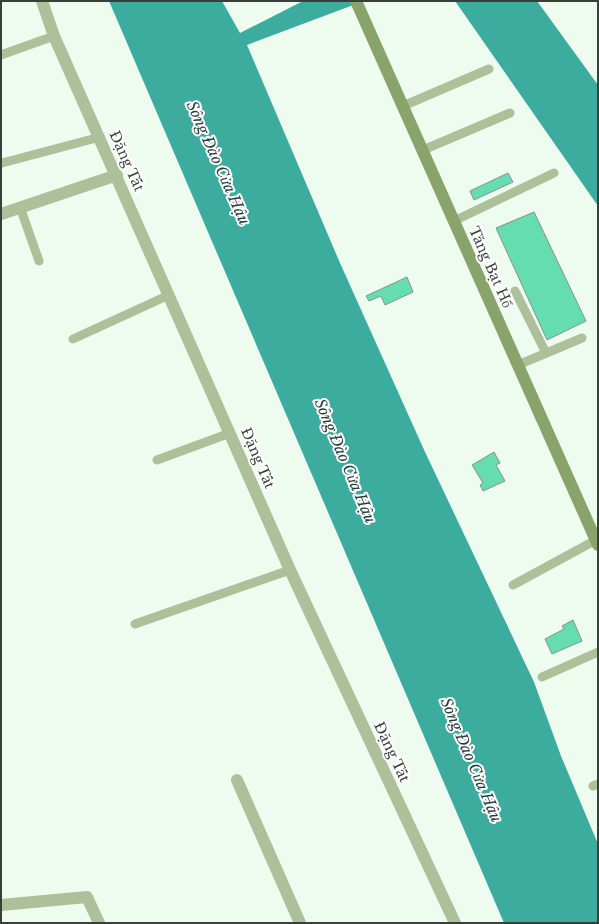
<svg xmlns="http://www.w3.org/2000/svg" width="599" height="924" font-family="'Libre Baskerville',serif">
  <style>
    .water { fill: #3cac9f }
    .building { fill: #66ddb0; stroke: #83948c }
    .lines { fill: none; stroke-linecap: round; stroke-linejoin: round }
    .service { stroke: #adc099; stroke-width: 9 }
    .minor { stroke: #adc099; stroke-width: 12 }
    .tertiary { stroke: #adc099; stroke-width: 12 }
    .secondary { stroke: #89a46a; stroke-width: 12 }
    .labels { text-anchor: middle; stroke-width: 4; stroke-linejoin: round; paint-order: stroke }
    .street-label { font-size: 14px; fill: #393f3a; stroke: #fff }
    .water-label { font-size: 15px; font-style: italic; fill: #233c38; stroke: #fff }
  </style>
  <rect width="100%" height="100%" fill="#eefcef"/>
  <path class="water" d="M109,1H222L240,33L303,1H364L247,45L340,263L425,452L534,682L561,756L598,844V923H504Z
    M455,1H537L598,85V206Z"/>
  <path class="building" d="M508,173L513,182L474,200L470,191Z
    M534,212L586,321L547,340L496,228Z
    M407,277L413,292L385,305L381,296L369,301L366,296Z
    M494,452L500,463L496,465L505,481L483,491L480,485L483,483L472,465Z
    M573,620L582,641L552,654L545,639L564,629L562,626Z"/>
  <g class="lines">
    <path class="service" d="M1,55L54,36
      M403,106L489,69
      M423,150L510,113
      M2,163L100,137
      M20,207L39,261
      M454,221L554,173
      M515,291L546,353
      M73,339L169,295
      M518,365L582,338
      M157,460L230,433
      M513,585L596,540
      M135,624L290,570
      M542,677L598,652
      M593,786L598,784"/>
    <path class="minor" d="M1,214L117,175
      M237,780L300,923
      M1,905L87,897L99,923"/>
    <path class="tertiary" d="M42,1L54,36L290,570L455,923"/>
    <path class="secondary" d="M356,1L598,545"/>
  </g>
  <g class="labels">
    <g class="street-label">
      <text transform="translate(127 161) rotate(66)" y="5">Đặng Tất</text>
      <text transform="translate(491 267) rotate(66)" y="5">Tăng Bạt Hổ</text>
      <text transform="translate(258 458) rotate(67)" y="5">Đặng Tất</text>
      <text transform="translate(392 752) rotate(65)" y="5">Đặng Tất</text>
    </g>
    <g class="water-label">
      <text transform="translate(218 163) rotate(66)" y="5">Sông Đào Cửa Hậu</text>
      <text transform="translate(345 461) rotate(67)" y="5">Sông Đào Cửa Hậu</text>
      <text transform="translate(471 760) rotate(67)" y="5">Sông Đào Cửa Hậu</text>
    </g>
  </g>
  <rect width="599" height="924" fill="none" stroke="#393f3a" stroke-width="4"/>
</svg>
